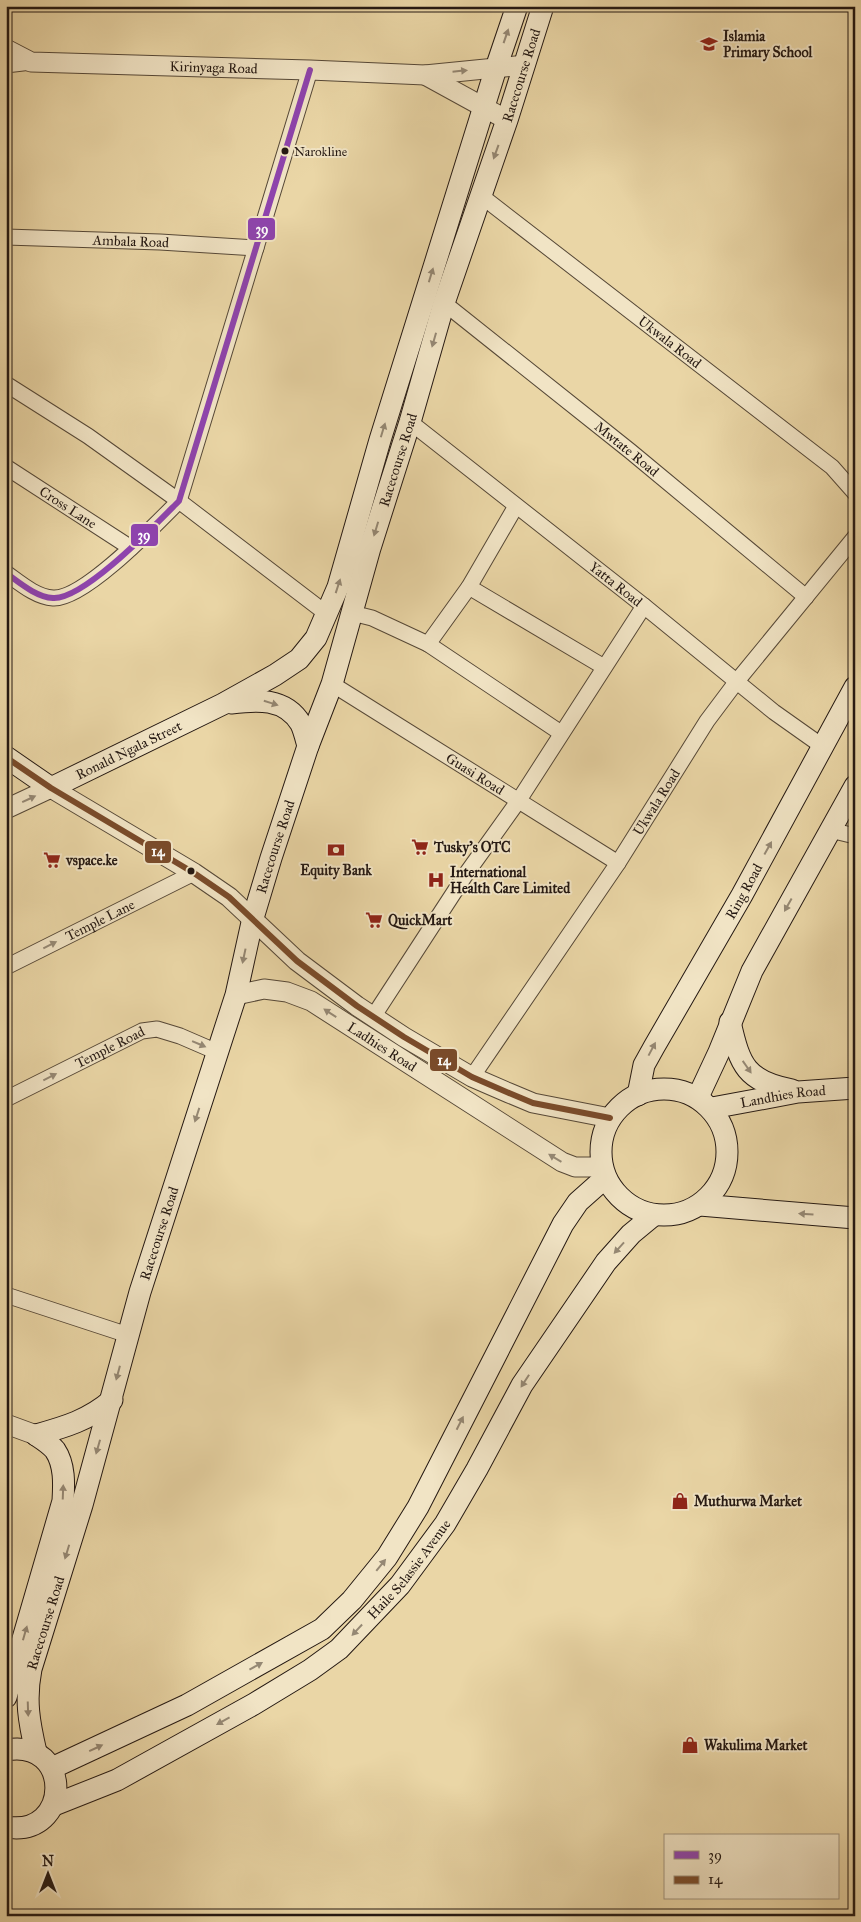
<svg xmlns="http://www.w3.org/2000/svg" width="861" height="1922" font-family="'IM FELL Great Primer',serif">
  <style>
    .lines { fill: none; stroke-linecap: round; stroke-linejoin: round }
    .minor-casing { stroke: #564837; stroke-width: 17 }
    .tertiary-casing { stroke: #564837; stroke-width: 21 }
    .secondary-casing { stroke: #241812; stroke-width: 23 }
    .minor { stroke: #f1e4c5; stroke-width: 15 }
    .tertiary { stroke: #f1e4c5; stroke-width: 19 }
    .secondary { stroke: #f1e4c5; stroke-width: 21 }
    .bus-1-casing { stroke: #f1e4c5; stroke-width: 10 }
    .bus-2-casing { stroke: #f1e4c5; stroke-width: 10 }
    .bus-1 { stroke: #8e44ad; stroke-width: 6 }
    .bus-2 { stroke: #7a4b2a; stroke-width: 6 }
    .oneway { fill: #958874 }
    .bus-dot { fill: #241812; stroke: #f1e4c5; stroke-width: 2 }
    .labels { text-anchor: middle; stroke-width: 4; stroke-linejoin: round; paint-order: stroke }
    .bus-label { font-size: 13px; fill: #241812; stroke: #f1e4c5; text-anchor: start }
    .poi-label { font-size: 14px; font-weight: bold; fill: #241812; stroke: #f1e4c5; text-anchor: start }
    .street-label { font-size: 14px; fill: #241812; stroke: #f1e4c5 }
    .line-badge { stroke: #f1e4c5; stroke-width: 2 }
    .badge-label { font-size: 14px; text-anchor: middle; font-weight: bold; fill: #fff }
  </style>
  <rect width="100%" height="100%" fill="#ead6a6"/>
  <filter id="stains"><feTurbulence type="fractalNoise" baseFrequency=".004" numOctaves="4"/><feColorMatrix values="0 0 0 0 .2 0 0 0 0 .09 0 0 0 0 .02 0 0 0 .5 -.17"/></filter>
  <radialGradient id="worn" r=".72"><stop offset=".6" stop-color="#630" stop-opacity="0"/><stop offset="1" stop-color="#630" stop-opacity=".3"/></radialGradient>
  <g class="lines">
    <g class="minor-casing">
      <g id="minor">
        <path d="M6,65L31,62"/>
        <path id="s1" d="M480,195L832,467L855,493"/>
        <path id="s2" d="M6,237L160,242L256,248"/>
        <path id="s3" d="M444,303L630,451L806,597"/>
        <path d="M6,384L88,436L179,501L327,614"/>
        <path id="s4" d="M410,422L644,606L774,712L822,746"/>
        <path id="s5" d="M6,467L131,548"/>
        <path d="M6,573C20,583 36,597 53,598C84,600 156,524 179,501L310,70"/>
        <path d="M469,587L604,667"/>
        <path d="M352,613L372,618L428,644L561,733"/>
        <path d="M428,644L469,587L516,506"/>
        <path id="s6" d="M332,684L618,863"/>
        <path d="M830,830L855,836"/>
        <path id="s7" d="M6,967L194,873"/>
        <path d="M373,1017L466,874L519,800L644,606"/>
        <path id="s8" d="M472,1077L618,863L707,721L737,681L855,537"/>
        <path id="s9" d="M6,1099L142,1031L157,1029L180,1036L217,1052"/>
        <path d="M6,1295L128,1335"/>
      </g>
    </g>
    <g class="tertiary-casing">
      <g id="tertiary">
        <path id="s10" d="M6,49L31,62L310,70L425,75L525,65"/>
        <path d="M425,75L507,120"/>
        <path d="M6,809L51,788L194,873L229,897L297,961L357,1006L404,1037L472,1077L509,1093L533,1103L610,1118"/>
        <path id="s11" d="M236,995L264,989L287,992L311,1001L562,1162L575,1167H602"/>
        <path d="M6,1424L36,1435"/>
      </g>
    </g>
    <g class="secondary-casing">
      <g id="secondary">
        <path d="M231,703C256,700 285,697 301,724C304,730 306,739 308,746"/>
        <path id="s12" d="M6,757L51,788L223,704L275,675L299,659L316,638L338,587L380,440L496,68L517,6"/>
        <path d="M730,1022C740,1066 746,1081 792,1090"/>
        <circle cx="664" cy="1152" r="63"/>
        <path id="s13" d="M638,1095L644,1065L654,1047L742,895L855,687"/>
        <path d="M698,1097L719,1052L752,971L855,786"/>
        <path id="s14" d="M712,1108L798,1092L855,1088"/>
        <path d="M700,1205L855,1218"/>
        <path d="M36,1435C65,1427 89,1420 112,1400"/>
        <path d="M6,1697L63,1501C64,1484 65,1465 55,1450C50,1444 42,1439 36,1435"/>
        <path d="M6,1750C73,1738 72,1838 6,1827"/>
        <path id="s15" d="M36,1752C29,1722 25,1700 31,1669L82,1505L140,1292L236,995L253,918L271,858L308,746L332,684L370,548L410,422L444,303L507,120L543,6"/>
        <path d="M52,1768L187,1705L322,1629L352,1600L387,1557L418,1507L563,1224L578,1202L605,1178"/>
        <path id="s16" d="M54,1805L117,1780L254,1704L310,1670L339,1649L400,1585L445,1524L477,1469L522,1385L606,1262L631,1234L654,1215"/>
      </g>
    </g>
    <use href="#minor" class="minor"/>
    <use href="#tertiary" class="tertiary"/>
    <use href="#secondary" class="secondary"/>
    <g class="bus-1-casing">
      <path id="bus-1" d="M6,573C20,583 36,597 53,598C84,600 156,524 179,501L310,70"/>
    </g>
    <g class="bus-2-casing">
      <path id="bus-2" d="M7,758L51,788L194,873L229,897L297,961L357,1006L404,1037L472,1077L509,1093L533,1103L610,1118"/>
    </g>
    <use href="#bus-1" class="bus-1"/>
    <use href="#bus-2" class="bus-2"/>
  </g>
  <defs><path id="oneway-solid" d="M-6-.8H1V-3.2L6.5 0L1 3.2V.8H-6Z" transform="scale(1.25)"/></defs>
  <g class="oneway">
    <use href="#oneway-solid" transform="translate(506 36) rotate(-71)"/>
    <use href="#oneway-solid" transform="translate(460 71) rotate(-6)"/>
    <use href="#oneway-solid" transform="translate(496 152) rotate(110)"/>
    <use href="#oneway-solid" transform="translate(431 275) rotate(-73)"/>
    <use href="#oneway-solid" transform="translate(434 340) rotate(106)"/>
    <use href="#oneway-solid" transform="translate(383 430) rotate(-73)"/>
    <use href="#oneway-solid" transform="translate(376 529) rotate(107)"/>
    <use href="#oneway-solid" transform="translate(338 586) rotate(-72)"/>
    <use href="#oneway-solid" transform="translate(271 703) rotate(17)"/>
    <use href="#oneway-solid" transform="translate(29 799) rotate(-25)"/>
    <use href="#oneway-solid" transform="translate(768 848) rotate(-61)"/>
    <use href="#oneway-solid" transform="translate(788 905) rotate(119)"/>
    <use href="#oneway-solid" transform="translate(50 945) rotate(-27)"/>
    <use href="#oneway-solid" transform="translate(244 956) rotate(102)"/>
    <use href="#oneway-solid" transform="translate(330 1013) rotate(-147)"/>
    <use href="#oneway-solid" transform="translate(199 1044) rotate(23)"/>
    <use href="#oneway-solid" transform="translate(652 1049) rotate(-62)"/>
    <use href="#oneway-solid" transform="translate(747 1067) rotate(55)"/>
    <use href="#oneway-solid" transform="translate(50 1077) rotate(-27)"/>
    <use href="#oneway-solid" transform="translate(197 1115) rotate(108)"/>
    <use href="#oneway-solid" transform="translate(555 1158) rotate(-149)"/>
    <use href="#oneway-solid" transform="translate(806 1214) rotate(-176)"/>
    <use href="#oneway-solid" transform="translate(619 1248) rotate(132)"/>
    <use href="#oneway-solid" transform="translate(118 1373) rotate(105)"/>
    <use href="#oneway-solid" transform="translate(525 1381) rotate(123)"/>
    <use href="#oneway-solid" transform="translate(460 1423) rotate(-63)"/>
    <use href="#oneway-solid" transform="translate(98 1447) rotate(106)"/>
    <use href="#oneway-solid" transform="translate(63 1492) rotate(-88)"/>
    <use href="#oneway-solid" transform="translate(67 1552) rotate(107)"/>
    <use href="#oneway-solid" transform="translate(381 1565) rotate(-51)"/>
    <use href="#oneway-solid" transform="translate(357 1630) rotate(133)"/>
    <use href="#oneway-solid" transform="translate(25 1633) rotate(-74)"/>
    <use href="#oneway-solid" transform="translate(256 1666) rotate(-29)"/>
    <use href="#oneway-solid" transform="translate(28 1709) rotate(88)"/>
    <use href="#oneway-solid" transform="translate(223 1721) rotate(151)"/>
    <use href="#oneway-solid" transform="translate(96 1748) rotate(-25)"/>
  </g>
  <defs>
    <g id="school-bare" transform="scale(1.35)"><path d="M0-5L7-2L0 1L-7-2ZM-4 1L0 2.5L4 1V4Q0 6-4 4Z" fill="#8f2418" stroke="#f1e4c5" stroke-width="2.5" paint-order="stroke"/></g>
    <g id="supermarket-bare" transform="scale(1.35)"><path d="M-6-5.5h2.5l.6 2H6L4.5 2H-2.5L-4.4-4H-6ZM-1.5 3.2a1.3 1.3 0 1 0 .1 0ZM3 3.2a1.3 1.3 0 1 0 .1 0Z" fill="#8f2418" stroke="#f1e4c5" stroke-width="2.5" paint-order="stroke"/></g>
    <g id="bank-bare" transform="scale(1.35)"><path d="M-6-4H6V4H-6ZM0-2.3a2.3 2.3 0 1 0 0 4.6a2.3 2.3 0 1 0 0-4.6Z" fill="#8f2418" stroke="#f1e4c5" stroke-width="2.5" paint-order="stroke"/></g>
    <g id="hospital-bare" transform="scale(1.35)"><path d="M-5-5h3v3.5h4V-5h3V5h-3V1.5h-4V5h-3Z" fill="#8f2418" stroke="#f1e4c5" stroke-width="2.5" paint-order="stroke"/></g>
    <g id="shop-bare" transform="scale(1.35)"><path d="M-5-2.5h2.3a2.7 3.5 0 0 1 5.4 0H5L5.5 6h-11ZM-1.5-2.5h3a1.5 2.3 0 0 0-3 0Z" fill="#8f2418" stroke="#f1e4c5" stroke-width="2.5" paint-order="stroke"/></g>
  </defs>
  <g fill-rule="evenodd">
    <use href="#school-bare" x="709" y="44"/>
    <use href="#supermarket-bare" x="420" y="847"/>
    <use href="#bank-bare" x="336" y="850"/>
    <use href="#supermarket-bare" x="52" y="860"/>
    <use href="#hospital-bare" x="436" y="880"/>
    <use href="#supermarket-bare" x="374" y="920"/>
    <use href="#shop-bare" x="680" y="1501"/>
    <use href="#shop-bare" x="690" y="1745"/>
  </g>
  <g class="bus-dot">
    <circle cx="285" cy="151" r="4.5"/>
    <circle cx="191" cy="871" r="4.5"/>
  </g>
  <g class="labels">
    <g class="bus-label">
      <text x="294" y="156">Narokline</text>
    </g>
    <g class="poi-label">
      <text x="723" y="41">Islamia<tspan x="723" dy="16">Primary School</tspan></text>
      <text x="434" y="852">Tusky's OTC</text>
      <text x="66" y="865">vspace.ke</text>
      <text x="336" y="875" text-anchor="middle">Equity Bank</text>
      <text x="450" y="877">International<tspan x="450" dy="16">Health Care Limited</tspan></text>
      <text x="388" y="925">QuickMart</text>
      <text x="694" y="1506">Muthurwa Market</text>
      <text x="704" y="1750">Wakulima Market</text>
    </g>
    <g class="street-label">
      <text dy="5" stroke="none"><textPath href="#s10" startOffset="211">Kirinyaga Road</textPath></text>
      <text dy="5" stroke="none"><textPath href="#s15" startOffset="1752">Racecourse Road</textPath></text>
      <text dy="5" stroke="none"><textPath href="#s2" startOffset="125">Ambala Road</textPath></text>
      <text dy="5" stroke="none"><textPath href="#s1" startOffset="240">Ukwala Road</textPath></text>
      <text dy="5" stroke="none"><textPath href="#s3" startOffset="234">Mwtate Road</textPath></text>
      <text dy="5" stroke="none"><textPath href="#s15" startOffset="1348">Racecourse Road</textPath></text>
      <text dy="5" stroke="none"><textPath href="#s5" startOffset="74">Cross Lane</textPath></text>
      <text dy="5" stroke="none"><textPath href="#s4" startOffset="262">Yatta Road</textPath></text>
      <text dy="5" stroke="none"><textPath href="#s12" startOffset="141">Ronald Ngala Street</textPath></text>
      <text dy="5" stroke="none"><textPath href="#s6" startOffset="169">Guasi Road</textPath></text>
      <text dy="5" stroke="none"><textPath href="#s8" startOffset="331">Ukwala Road</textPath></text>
      <text dy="5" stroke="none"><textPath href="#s15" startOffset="942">Racecourse Road</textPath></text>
      <text dy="5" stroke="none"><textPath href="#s13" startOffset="231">Ring Road</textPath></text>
      <text dy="5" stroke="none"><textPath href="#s7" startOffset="105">Temple Lane</textPath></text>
      <text dy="5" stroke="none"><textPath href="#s11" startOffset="162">Ladhies Road</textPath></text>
      <text dy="5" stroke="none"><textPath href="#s9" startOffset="116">Temple Road</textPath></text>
      <text dy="5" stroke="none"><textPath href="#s14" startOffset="72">Landhies Road</textPath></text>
      <text dy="5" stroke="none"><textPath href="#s15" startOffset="538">Racecourse Road</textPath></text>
      <text dy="5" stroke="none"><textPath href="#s16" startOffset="432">Haile Selassie Avenue</textPath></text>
      <text dy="5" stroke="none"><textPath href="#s15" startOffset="132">Racecourse Road</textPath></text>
    </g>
  </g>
  <g class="line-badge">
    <rect x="247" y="217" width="29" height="24" rx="5" fill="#8e44ad"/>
    <rect x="130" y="523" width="29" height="24" rx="5" fill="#8e44ad"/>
    <rect x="144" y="840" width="28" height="24" rx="5" fill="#7a4b2a"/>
    <rect x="429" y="1048" width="29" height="24" rx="5" fill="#7a4b2a"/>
  </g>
  <g class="badge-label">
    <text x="262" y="234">39</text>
    <text x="144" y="540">39</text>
    <text x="158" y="856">14</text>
    <text x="444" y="1065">14</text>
  </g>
  <rect width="861" height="1922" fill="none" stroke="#ead6a6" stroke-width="25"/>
  <rect x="8" y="8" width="846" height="1907" fill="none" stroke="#241812" stroke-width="2.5"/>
  <rect x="12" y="12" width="836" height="1897" fill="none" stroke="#241812"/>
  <rect x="664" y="1834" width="175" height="65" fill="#f1e4c5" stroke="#9f927d"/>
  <rect x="674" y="1851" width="25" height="8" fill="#8e44ad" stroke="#9f927d"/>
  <text x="708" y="1860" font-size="15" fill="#241812">39</text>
  <rect x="674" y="1876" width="25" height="8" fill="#7a4b2a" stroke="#9f927d"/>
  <text x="708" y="1884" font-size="15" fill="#241812">14</text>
  <g transform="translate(48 1874)" stroke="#f1e4c5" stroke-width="4" paint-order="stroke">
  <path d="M0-4L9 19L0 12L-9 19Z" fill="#241812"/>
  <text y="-8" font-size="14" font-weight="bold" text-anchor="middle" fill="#241812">N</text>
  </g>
  <rect width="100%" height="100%" filter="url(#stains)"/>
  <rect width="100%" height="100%" fill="url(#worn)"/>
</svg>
